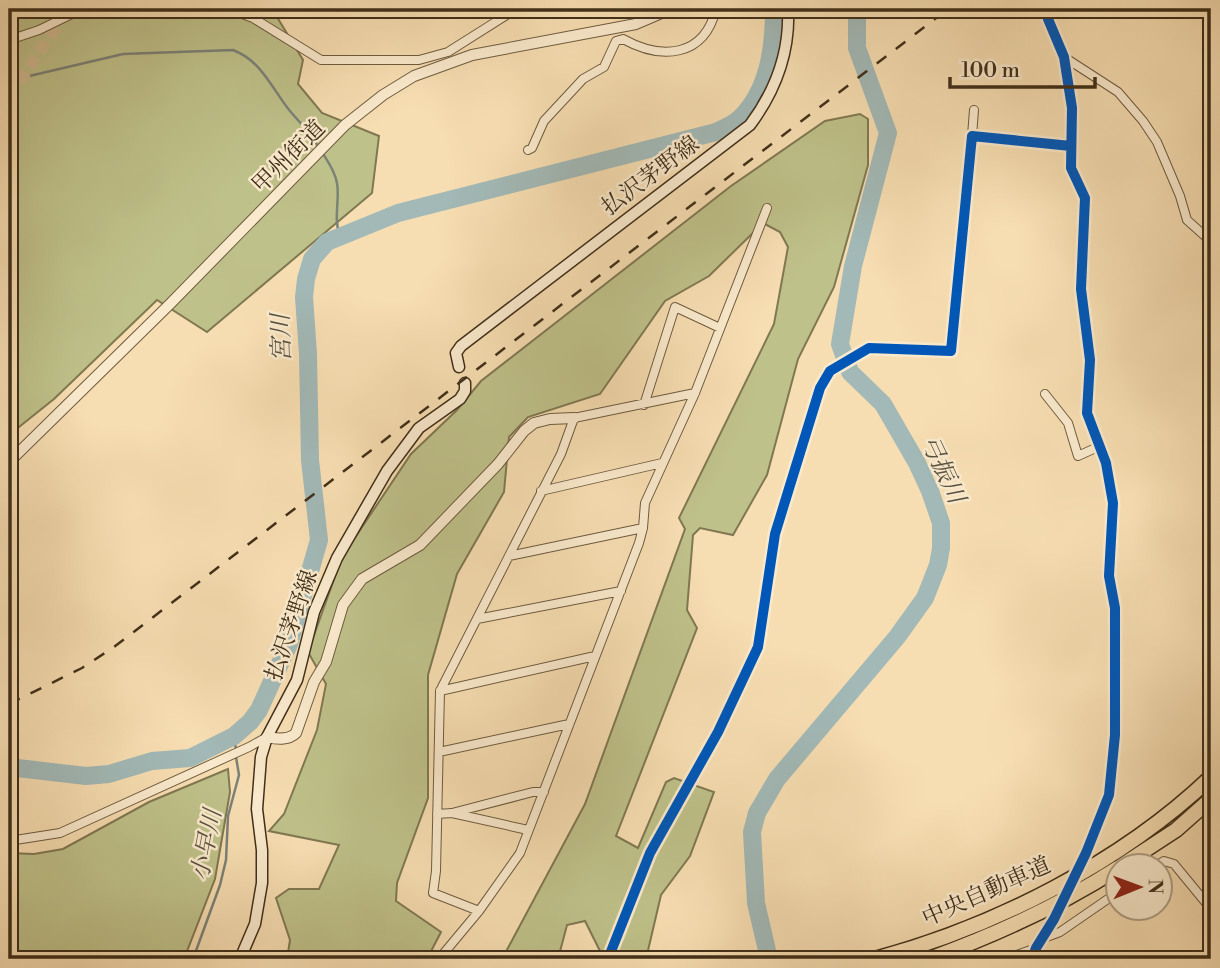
<svg xmlns="http://www.w3.org/2000/svg" width="1220" height="968" font-family="'Libre Bodoni','Noto Serif JP',serif">
  <style>
    .green { fill: #bfc18a; stroke: #807852; stroke-width: 2 }
    .lines { fill: none; stroke-linecap: round; stroke-linejoin: round }
    .stream { stroke: #7b8278; stroke-width: 2.5 }
    .river { stroke: #a2b9b7; stroke-width: 18 }
    .minor-tunnel { stroke: #d2bb93; stroke-width: 8; stroke-dasharray: 8 4; stroke-linecap: butt }
    .trunk-tunnel { stroke: #d2bb93; stroke-width: 12; stroke-dasharray: 12 6; stroke-linecap: butt }
    .minor-casing { stroke: #6e5b3f; stroke-width: 10 }
    .tertiary-casing { stroke: #6e5b3f; stroke-width: 12 }
    .secondary-casing { stroke: #402f19; stroke-width: 13 }
    .motorway-casing { stroke: #402f19; stroke-width: 17 }
    .minor { stroke: #faeacd; stroke-width: 8 }
    .tertiary { stroke: #faeacd; stroke-width: 10 }
    .secondary { stroke: #faeacd; stroke-width: 10 }
    .motorway { stroke: #f7deb2; stroke-width: 14 }
    .rail { stroke: #402f19; stroke-width: 2.5; stroke-dasharray: 12 12; stroke-linecap: butt }
    .cycleway-casing { stroke: #faeacd; stroke-width: 15 }
    .cycleway { stroke: #0057b8; stroke-width: 10 }
    .labels { text-anchor: middle; stroke-width: 5; stroke-linejoin: round; paint-order: stroke }
    .street-label { font-size: 23px; fill: #402f19; stroke: #faeacd }
    .water-label { font-size: 24px; font-style: italic; fill: #585240; stroke: #faeacd }
  </style>
  <rect width="100%" height="100%" fill="#f7deb2"/>
  <filter id="stains"><feTurbulence type="fractalNoise" baseFrequency=".00286" numOctaves="4"/><feColorMatrix values="0 0 0 0 .2 0 0 0 0 .09 0 0 0 0 .02 0 0 0 .5 -.17"/></filter>
  <radialGradient id="worn" r=".72"><stop offset=".6" stop-color="#630" stop-opacity="0"/><stop offset="1" stop-color="#630" stop-opacity=".3"/></radialGradient>
  <path class="green" d="M9,9H276L277,17L303,60L298,84L322,113L379,136L372,193L207,332L157,300L54,399L9,435Z
    M860,114L868,119V165L834,287L798,359L767,475L733,535L700,528L693,535L687,610L697,628L616,836L638,848L666,782L674,778L714,792L690,856L661,895L646,959H604L585,921L567,925L558,959H502L585,804L685,529L679,518L774,324L788,247L780,232L763,223L709,276L665,301L600,394L528,417L509,437L504,492L457,574L428,675V798L397,883L396,901L441,932L427,959H287L290,940L276,898L289,889H319L339,845L269,831L284,814L317,730L326,684L308,652L342,557L411,454L457,410L481,381L731,186L825,121Z
    M228,769L230,792L215,879L184,959H9V853L34,854L63,849L149,802Z"/>
  <g class="lines">
    <path class="stream" d="M9,87L25,77L123,54L233,50C262,61 272,89 290,111C300,123 311,133 318,146
      M322,152C328,162 335,171 337,183C340,201 333,219 340,236
      M234,736L236,750
      M193,959L220,885L226,860L228,816L239,775L236,757"/>
    <path class="river" d="M9,767L86,776L109,774L152,761L190,758L234,736L250,722L259,710L289,644L319,540L310,460L308,354L304,297L306,279L312,259L327,242L398,213L716,132C724,128 734,124 740,118C769,90 774,46 774,9
      M769,959L756,903L752,832L757,813L777,779L897,637L925,598L938,565L941,548V523L930,491L917,463L883,404L850,372L840,344L853,266L888,133L857,48V9"/>
    <path class="minor-tunnel" d="M1054,919L1086,853"/>
    <path class="trunk-tunnel" d="M9,97L68,9"/>
    <g class="minor-casing">
      <path id="minor" d="M229,9L253,18L321,60H419L448,52L516,9
        M1046,9L1048,19L1064,57L1072,108L1071,168L1085,198L1081,289L1090,360L1087,413L1106,463L1113,503L1109,576L1115,608V735L1112,781L1109,795L1086,853
        M9,40L39,30L76,12H154L183,9
        M1064,57L1118,92L1143,121L1157,142L1180,196L1187,220L1206,237L1211,245
        M972,136L974,110
        M528,150L532,148L544,121L583,79L604,67L616,41L623,39C661,60 704,58 716,9
        M1045,394L1068,423L1078,456L1100,446
        M1211,399L1208,475L1211,620
        M644,405L675,307L720,328
        M541,491L662,463
        M509,556L643,528
        M477,619L621,591
        M440,691L595,656
        M439,752L569,724
        M452,813L533,792H544
        M437,814L452,813L528,830
        M9,841L60,833L249,747L267,737
        M1156,866L1164,861L1174,864L1211,909
        M479,911L433,893L436,871L440,691L561,454L574,418L695,393
        M1044,938L1060,932L1118,892
        M439,959L479,911L520,853L639,543L643,528L645,503L695,393L767,208
        M608,959L650,853L718,732L758,647L775,534L820,388L830,371L869,348L951,351L972,136L1071,146
        M1006,959L1036,948
        M1032,959L1036,948L1054,919"/>
    </g>
    <g class="tertiary-casing">
      <path id="tertiary" d="M9,462L170,304L345,125L383,95L414,76L472,55L636,24L671,9
        M267,737C276,739 288,741 296,733L314,682L326,662L343,605L362,579L420,545L498,464L524,431L534,423L550,419L574,418"/>
    </g>
    <g class="secondary-casing">
      <path id="secondary" d="M459,367L456,353L461,346L750,125C776,90 790,52 788,9
        M240,959L255,924L262,883V850L257,809L261,757L267,737L297,680L314,612L337,558L387,471L419,428L460,399L465,391V383"/>
    </g>
    <g class="motorway-casing">
      <path id="motorway" d="M1121,866L1176,830L1211,799
        M875,959C994,927 1121,863 1211,777
        M929,959C995,935 1059,906 1118,868"/>
    </g>
    <use href="#minor" class="minor"/>
    <use href="#tertiary" class="tertiary"/>
    <use href="#secondary" class="secondary"/>
    <use href="#motorway" class="motorway"/>
    <path class="rail" d="M9,704L82,668L114,647L948,9"/>
    <g class="cycleway-casing">
      <path id="cycleway" d="M608,959L650,853L718,732L758,647L775,534L820,388L830,371L869,348L951,351L972,136L1071,146
        M1032,959L1036,948L1054,919L1086,853L1109,795L1115,735V608L1109,576L1113,503L1106,463L1087,413L1090,360L1081,289L1085,198L1071,168L1072,108L1064,57L1048,19L1046,9"/>
    </g>
    <use href="#cycleway" class="cycleway"/>
  </g>
  <g class="labels">
    <g class="street-label">
      <text transform="translate(288 156) rotate(-45)" y="8">甲州街道</text>
      <text transform="translate(650 175) rotate(-37)" y="8">払沢茅野線</text>
      <text transform="translate(291 625) rotate(-71)" y="8">払沢茅野線</text>
      <text transform="translate(986 891) rotate(-24)" y="8">中央自動車道</text>
    </g>
    <g class="water-label">
      <text transform="translate(281 338) rotate(-92)" y="8">宮川</text>
      <text transform="translate(943 469) rotate(65)" y="8">弓振川</text>
      <text transform="translate(206 845) rotate(-79)" y="8">小早川</text>
    </g>
  </g>
  <rect width="1220" height="968" fill="none" stroke="#f7deb2" stroke-width="35"/>
  <rect x="10" y="10" width="1199" height="947" fill="none" stroke="#402f19" stroke-width="3.5"/>
  <rect x="18" y="18" width="1185" height="933" fill="none" stroke="#402f19" stroke-width="2"/>
  <g transform="translate(1139 887) rotate(89)"><circle r="33" fill="#faeacd" stroke="#b09f85" stroke-width="2"/>
  <path d="M0-5L12 26L0 18L-12 26Z" fill="#8f2418"/>
  <text y="-10" font-size="19" font-weight="bold" text-anchor="middle" fill="#402f19">N</text>
  </g>
  <path d="M950 77v10h145v-10" fill="none" stroke="#402f19" stroke-width="3.5"/>
  <text x="961" y="77" font-size="21" fill="#402f19" stroke="#faeacd" stroke-width="5" paint-order="stroke">100 m</text>
  <rect width="100%" height="100%" filter="url(#stains)"/>
  <rect width="100%" height="100%" fill="url(#worn)"/>
</svg>
